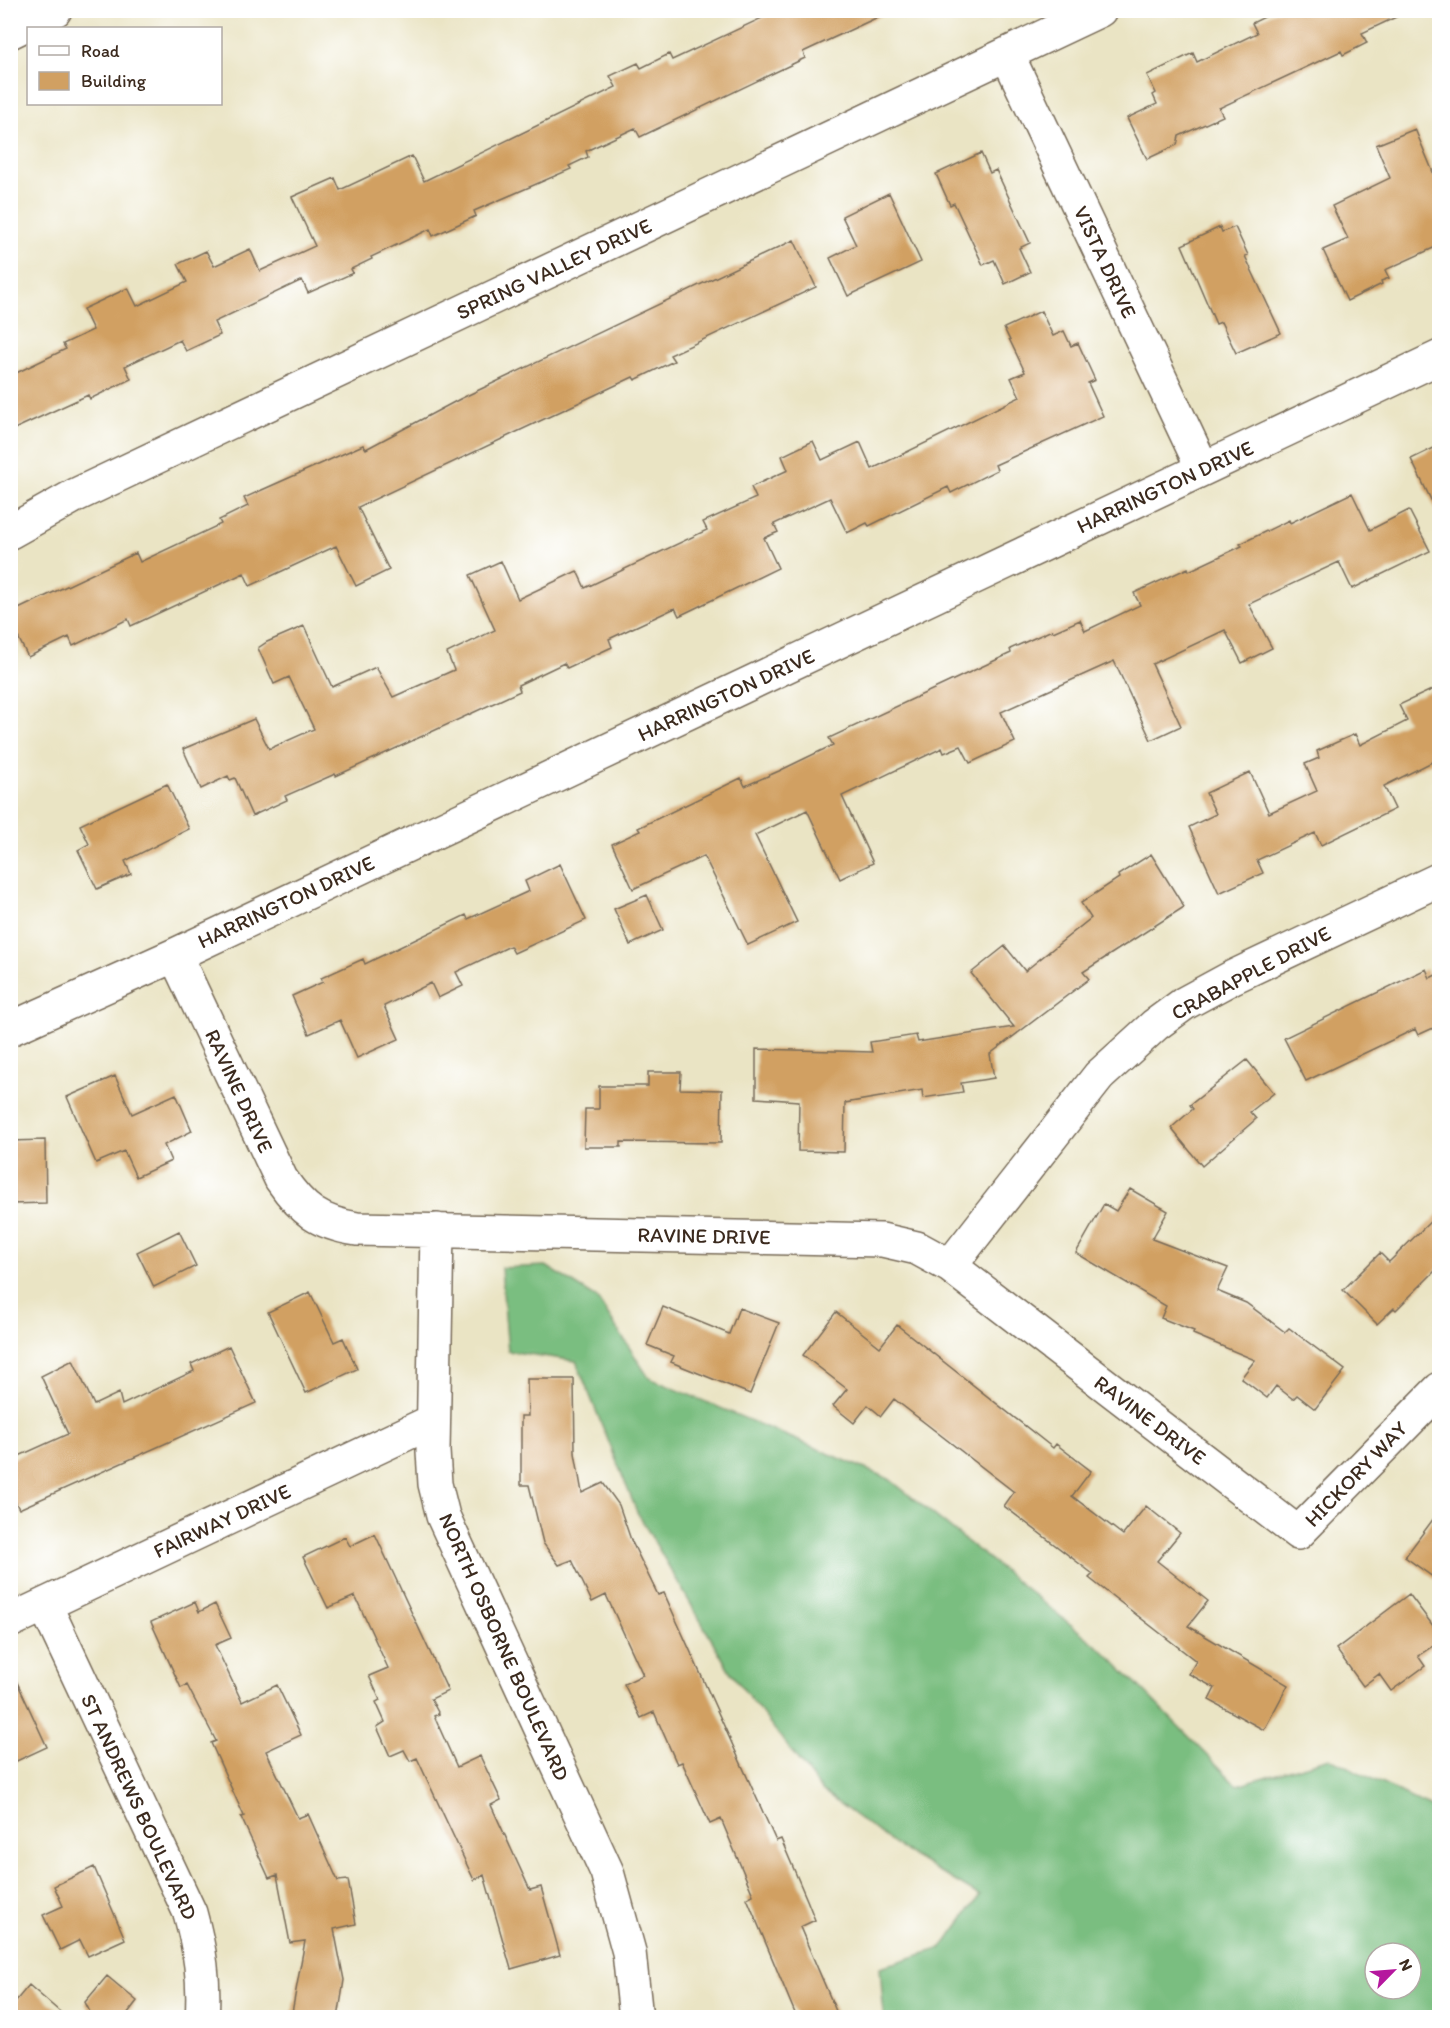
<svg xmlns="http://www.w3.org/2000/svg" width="1450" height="2028" font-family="Itim,sans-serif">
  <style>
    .forest { fill: #7abe80; stroke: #5a744f; stroke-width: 1.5; fill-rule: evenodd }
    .building { fill: #d1a062 }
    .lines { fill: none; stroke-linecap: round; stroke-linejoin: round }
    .street-casing { stroke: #786b58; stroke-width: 36 }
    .street { stroke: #fff; stroke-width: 33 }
    .labels { text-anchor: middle; stroke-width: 5; stroke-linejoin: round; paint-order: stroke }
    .street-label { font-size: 21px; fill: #3b2a1e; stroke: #fff }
  </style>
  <rect width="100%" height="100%" fill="#fff"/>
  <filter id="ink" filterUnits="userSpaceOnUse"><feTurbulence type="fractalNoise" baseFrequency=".0167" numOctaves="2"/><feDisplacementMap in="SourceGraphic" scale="12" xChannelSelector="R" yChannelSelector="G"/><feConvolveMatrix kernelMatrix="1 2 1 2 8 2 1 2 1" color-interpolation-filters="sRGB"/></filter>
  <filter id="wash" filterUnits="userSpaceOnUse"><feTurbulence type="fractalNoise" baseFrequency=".008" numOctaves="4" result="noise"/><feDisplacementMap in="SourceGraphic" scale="24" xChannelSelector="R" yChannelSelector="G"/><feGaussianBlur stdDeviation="1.35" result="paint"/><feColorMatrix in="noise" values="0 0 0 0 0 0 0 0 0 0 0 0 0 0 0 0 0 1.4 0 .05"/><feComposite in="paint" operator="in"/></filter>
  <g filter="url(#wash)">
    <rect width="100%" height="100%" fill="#eae4c4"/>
    <path class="forest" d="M546,1266L597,1298L649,1378L889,1479L1105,1652L1237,1785L1330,1758L1433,1809L1439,1803V2017H884L880,1967L942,1948L980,1896L906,1852L823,1792L731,1673L637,1512L576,1361L508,1351L501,1268ZM1375,1953H1411V1989H1375Z"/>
    <g id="blocks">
      <path class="building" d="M779,10H893L803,52L805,58L640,137L635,128L586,151L588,157L569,166L571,169L474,211L476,216L433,236L430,229L371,257L372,259L351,269L353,273L308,293L302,280L214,322L220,335L186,351L180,340L125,366L131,379L90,399L88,395L10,431V376L66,349L63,344L93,330L83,309L128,288L137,306L187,282L178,264L206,251L214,266L250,249L260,271L315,246L292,197L335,178L340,190L412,156L424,181L616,87L610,76L638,63L641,68L669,54L672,60Z
        M1279,10H1411L1362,33L1367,43L1343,55L1341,51L1219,108L1223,116L1179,136L1177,145L1147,159L1127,118L1157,104L1153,95L1156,93L1147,75L1193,53L1197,62L1257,33L1252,23Z
        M1415,129L1440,189V245L1385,270L1389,278L1381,281L1382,284L1347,301L1323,250L1348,239L1332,206L1390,178L1376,145Z
        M981,153L990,173L996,170L1030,243L1019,248L1030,272L1005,284L994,260L983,265L954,203L950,205L936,174Z
        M889,193L921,262L848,296L830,258L856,245L842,216Z
        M1220,227L1222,232L1235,227L1248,255L1245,256L1281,333L1236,353L1221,322L1216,324L1182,245Z
        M794,240L816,287L670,355L674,361L635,380L633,377L358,507L389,570L356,586L336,546L250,586L244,573L131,626L128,619L73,646L69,637L28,657L10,621V613L136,553L140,562L221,524L219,520L248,506L244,498L363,445L366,449L460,399Z
        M1041,311L1053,336L1064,331L1071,346L1078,343L1095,380L1088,383L1103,416L995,465L997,470L951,493L948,487L869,526L867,523L847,533L830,498L774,524L778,532L764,538L778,568L679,616L675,608L609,639L612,647L567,668L564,663L518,685L520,691L336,776L335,774L285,796L287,800L252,816L235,778L230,780L228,776L201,789L183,749L254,719L269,749L314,729L289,677L274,684L258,648L267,642L304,626L332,687L376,667L393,697L454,670L447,653L495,630L470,575L501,561L518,599L577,571L585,588L707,530L703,522L756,498L751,487L788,470L782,456L813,441L822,460L860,442L872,469L1020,397L1011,378L1025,372L1004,328Z
        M1440,445V518L1411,459Z
        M1352,493L1370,530L1409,510L1430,551L1352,589L1339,562L1249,604L1272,648L1242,663L1225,630L1152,664L1181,726L1151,740L1114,661L1001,712L1015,742L970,763L961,746L944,753L942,748L842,796L873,863L840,879L807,810L755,835L797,922L748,945L704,856L633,889L612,844L640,831L638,828L741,778L745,786L779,771L833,745L829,738L1011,653L1010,649L1052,630L1053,632L1080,620L1085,631L1140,605L1134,593L1188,568L1189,571L1242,546L1240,544L1289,520L1290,523Z
        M1440,686V758L1384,786L1395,809L1321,845L1315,833L1257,860L1263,873L1219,893L1189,827L1216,814L1206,793L1250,772L1269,813L1317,791L1305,764L1319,758L1317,751L1355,734L1360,745L1407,721L1399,705Z
        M167,784L189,829L125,861L131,874L97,889L78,850L89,844L80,825Z
        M1151,854L1184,907L1083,972L1089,979L990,1054L994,1078L961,1083L963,1092L923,1098L922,1090L845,1103L844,1152L798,1151L799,1101L756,1098V1049L872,1052L870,1042L916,1035L918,1042L1014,1027L971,973L1005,946L1025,971L1091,918L1081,903L1119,878L1118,875Z
        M560,864L586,920L514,953L510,946L456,972L463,986L438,998L431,983L384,1006L399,1039L357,1058L340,1020L309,1034L292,996L323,982L321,978L363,959L365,964L466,915L468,919L529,891L525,881Z
        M647,895L663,930L630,945L614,909Z
        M1426,969L1430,978L1440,973V1025L1418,1035L1415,1029L1306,1081L1284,1038Z
        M1247,1060L1274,1093L1250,1112L1256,1119L1202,1166L1171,1128L1193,1109L1190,1105Z
        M648,1072H681L680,1089L722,1090L721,1143L621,1142V1147H584L585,1109H599V1086H648Z
        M115,1076L132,1114L176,1094L192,1131L164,1145L171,1161L136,1177L124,1151L96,1163L67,1097Z
        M45,1140L46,1203L10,1204V1141Z
        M1130,1189L1168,1211L1152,1239L1228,1268L1217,1291L1246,1303L1285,1332L1289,1328L1345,1370L1315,1409L1297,1395L1293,1399L1276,1386L1267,1398L1241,1378L1255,1360L1193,1334L1194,1331L1161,1318L1166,1306L1076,1253L1104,1204L1116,1211Z
        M1440,1212V1266L1396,1310L1394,1308L1377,1324L1343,1290L1380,1253L1389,1262Z
        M179,1231L196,1266L154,1287L137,1252Z
        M310,1292L334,1342L343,1338L357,1369L306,1393L268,1312Z
        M663,1307L729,1334L739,1308L779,1323L750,1394L671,1362L674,1356L647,1345Z
        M836,1312L880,1347L897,1325L1053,1448L1056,1444L1091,1471L1072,1496L1123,1535L1146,1506L1180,1533L1157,1561L1208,1601L1188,1626L1288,1685L1264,1730L1209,1700L1215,1688L1189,1674L1196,1661L1089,1578L1093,1574L1004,1506L1014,1492L894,1399L881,1416L868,1405L854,1423L833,1406L847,1389L803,1355Z
        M229,1346L256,1403L19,1509L10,1491V1460L68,1434L41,1376L73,1360L94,1405L119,1393L122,1405L194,1371L191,1364Z
        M527,1379H574L575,1453L582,1493L603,1483L619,1505L631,1540L658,1595L664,1593L776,1841L781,1839L807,1900L815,1920L800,1927L839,2018H797L747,1898L753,1895L721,1819L710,1824L682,1762L677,1764L654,1712L641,1718L624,1684L643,1675L606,1595L592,1602L572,1560L559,1565L543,1543L529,1485H521V1416H528Z
        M1440,1510V1582L1405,1557Z
        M375,1534L448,1691L431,1699L439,1714L434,1716L457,1767L480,1756L501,1800L491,1805L530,1890L541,1887L560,1955L511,1969L484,1875L474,1880L417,1758L410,1761L404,1750L390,1756L377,1727L385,1722L376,1702L380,1700L369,1676L388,1668L355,1596L328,1608L303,1557L345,1537L350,1546Z
        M1409,1594L1440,1635V1641L1418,1656L1425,1666L1391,1691L1379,1674L1363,1686L1336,1649Z
        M195,1602L199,1612L215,1604L231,1638L215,1645L242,1702L277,1685L301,1735L266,1751L298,1818L308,1814L338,1881L348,1880L356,1924L334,1929L344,1980L338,2018H291L305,1941L290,1943L277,1875L269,1878L241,1817L244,1816L211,1743L216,1741L187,1685L181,1688L151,1622Z
        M10,1667L47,1747L10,1764Z
        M94,1867L125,1939L88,1956L80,1940L60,1950L43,1915L63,1906L54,1886Z
        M107,1976L137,2001L124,2018H93L85,2002Z
        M29,1985L67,2018H10V2008Z"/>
    </g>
  </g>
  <g filter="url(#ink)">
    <use href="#blocks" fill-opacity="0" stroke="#786b58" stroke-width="1.5"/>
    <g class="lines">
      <g class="street-casing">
        <path id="street" d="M10,32L55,10
          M1007,54L1203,469
          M10,532L76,495L1100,10
          M175,955L281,1179C303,1211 319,1223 357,1229L882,1240L917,1248L950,1266L1298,1533L1440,1389
          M10,1029L175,955L1440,357
          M437,1230L433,1451L435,1484L443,1516L607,1872L629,1952L636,2018
          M950,1266L1099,1076L1155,1025L1185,1003L1233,977L1440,879
          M45,1605L190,1913C200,1949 205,1981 202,2018
          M10,1621L433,1421"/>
      </g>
      <use href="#street" class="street"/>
    </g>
  </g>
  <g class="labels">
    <g class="street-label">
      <text transform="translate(1105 262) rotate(65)" y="7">VISTA DRIVE</text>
      <text transform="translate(554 269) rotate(-25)" y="7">SPRING VALLEY DRIVE</text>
      <text transform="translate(1165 487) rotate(-25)" y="7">HARRINGTON DRIVE</text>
      <text transform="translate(726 695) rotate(-25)" y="7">HARRINGTON DRIVE</text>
      <text transform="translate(286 902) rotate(-25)" y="7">HARRINGTON DRIVE</text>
      <text transform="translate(1251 973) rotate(-28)" y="7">CRABAPPLE DRIVE</text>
      <text transform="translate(239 1091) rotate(65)" y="7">RAVINE DRIVE</text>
      <text transform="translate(704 1236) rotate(1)" y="7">RAVINE DRIVE</text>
      <text transform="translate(1150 1420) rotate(37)" y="7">RAVINE DRIVE</text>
      <text transform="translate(1356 1474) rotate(-46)" y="7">HICKORY WAY</text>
      <text transform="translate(222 1521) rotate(-25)" y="7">FAIRWAY DRIVE</text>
      <text transform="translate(504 1647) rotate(66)" y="7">NORTH OSBORNE BOULEVARD</text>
      <text transform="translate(139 1807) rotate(65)" y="7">ST ANDREWS BOULEVARD</text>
    </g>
  </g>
  <rect width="1450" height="2028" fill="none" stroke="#fff" stroke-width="36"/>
  <rect x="27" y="27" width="195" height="78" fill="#ffffff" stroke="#b1aaa5" stroke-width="1.5"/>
  <rect x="39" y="46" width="30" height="9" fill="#ffffff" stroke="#b1aaa5" stroke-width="1.5"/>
  <text x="81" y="57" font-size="18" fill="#3b2a1e">Road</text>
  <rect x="39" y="72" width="30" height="18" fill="#d1a062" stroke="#b1aaa5" stroke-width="1.5"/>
  <text x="81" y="87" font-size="18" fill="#3b2a1e">Building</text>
  <g transform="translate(1393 1971) rotate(65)"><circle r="28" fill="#ffffff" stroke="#b1aaa5" stroke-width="1.5"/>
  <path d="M0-4.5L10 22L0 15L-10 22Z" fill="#b5179e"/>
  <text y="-9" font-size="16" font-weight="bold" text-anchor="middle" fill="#3b2a1e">N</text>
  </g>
</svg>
